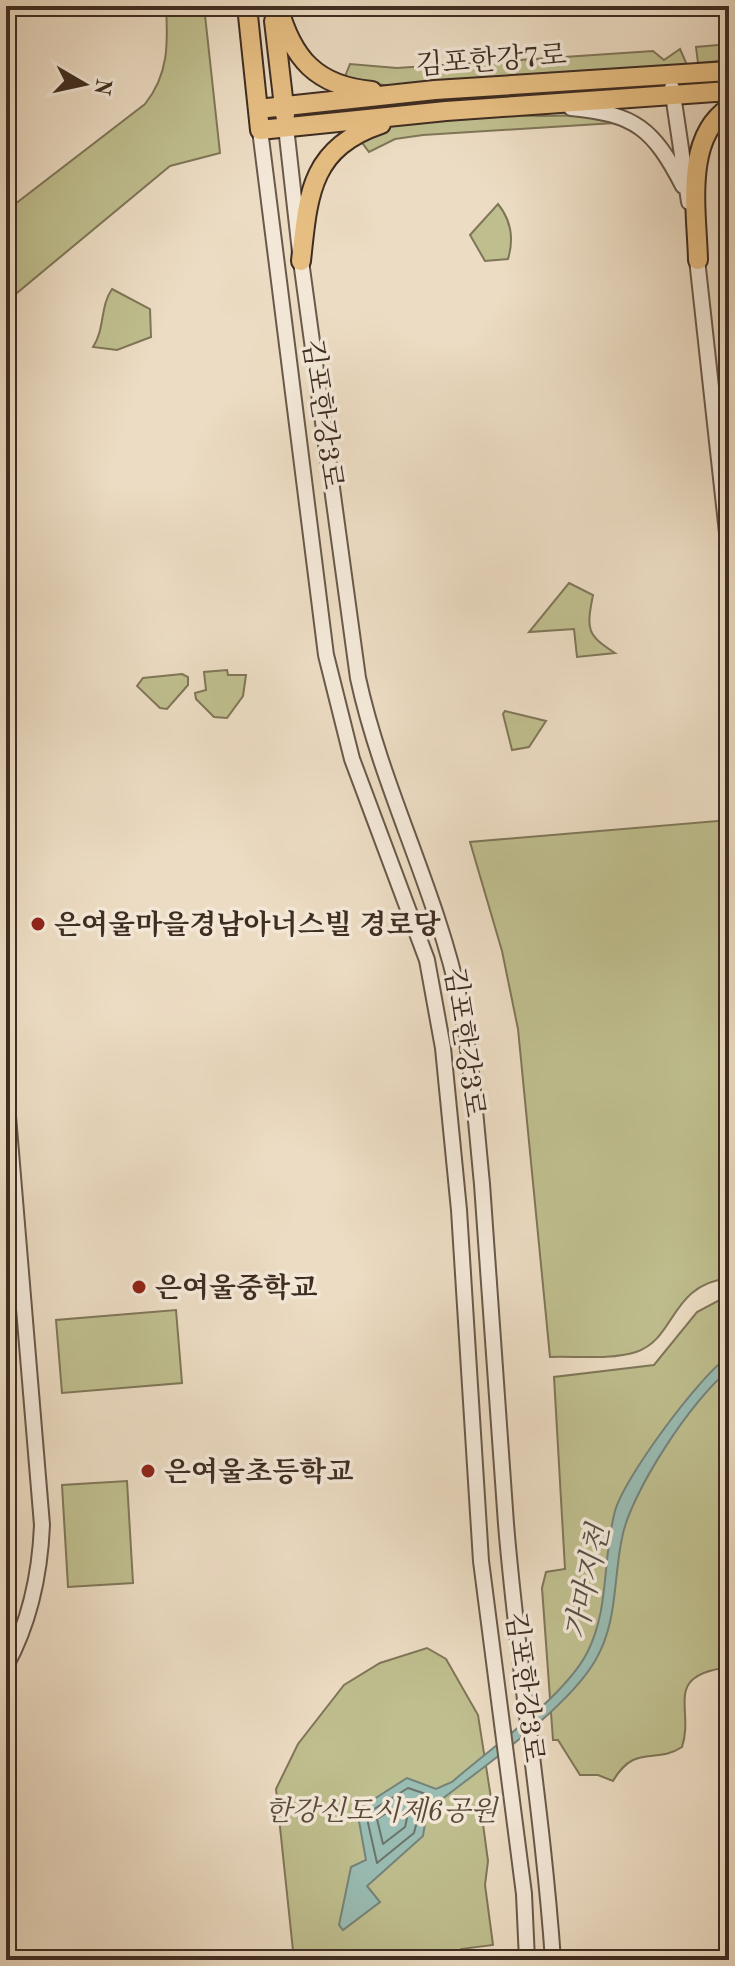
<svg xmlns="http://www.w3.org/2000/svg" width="735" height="1966" font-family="'Old Standard TT','Noto Serif KR',serif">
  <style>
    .green { fill: #bfbe8e; stroke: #7f7658; stroke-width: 2 }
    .water { fill: #99bcb3; stroke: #758379; stroke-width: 2 }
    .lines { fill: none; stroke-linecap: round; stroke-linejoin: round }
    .shore { stroke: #6c746a; stroke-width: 2 }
    .minor-casing { stroke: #6a594a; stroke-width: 18 }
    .major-casing { stroke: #3f2d22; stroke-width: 22 }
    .minor { stroke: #f3e8d8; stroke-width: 14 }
    .major { stroke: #e6be82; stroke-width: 18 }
    .poi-dot { fill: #8f2418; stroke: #f3e8d8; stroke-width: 3 }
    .labels { text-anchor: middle; stroke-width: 7; stroke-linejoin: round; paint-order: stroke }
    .street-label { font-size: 28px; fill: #3f2d22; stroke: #f3e8d8 }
    .poi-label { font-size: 28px; font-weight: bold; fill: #3f2d22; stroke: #f3e8d8; text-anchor: start }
    .park-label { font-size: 28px; font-style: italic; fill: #594a38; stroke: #f3e8d8 }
    .water-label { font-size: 30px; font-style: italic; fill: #565146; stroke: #f3e8d8 }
  </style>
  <rect width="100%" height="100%" fill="#ecdcc3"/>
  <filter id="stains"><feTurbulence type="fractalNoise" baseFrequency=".0025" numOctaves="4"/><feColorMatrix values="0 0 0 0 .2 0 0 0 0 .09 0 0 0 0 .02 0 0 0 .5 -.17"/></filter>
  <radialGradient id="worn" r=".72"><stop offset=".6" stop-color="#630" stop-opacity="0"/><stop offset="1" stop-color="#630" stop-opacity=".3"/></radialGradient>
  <path class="green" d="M166,6H204L220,153L170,166L6,302V211L145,104C169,74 168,43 166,6Z
    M729,44V60L698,63L696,47Z
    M680,49L687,65L390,86L344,79L350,64L397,68L653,51L664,60Z
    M559,90L558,95L433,103V98Z
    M512,114C547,120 582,109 615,123L423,135L395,139L369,152L360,140L383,127L401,124Z
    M498,204C511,220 514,239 508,259L485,261L470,235Z
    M112,289L150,309L151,337L117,350L93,347C105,329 100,306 112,289Z
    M569,583L593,595C586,630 587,635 615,653L577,657L574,629L529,632Z
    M227,670L228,675H246L243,696L227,718L214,717L196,699L195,693L206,690L204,672Z
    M182,674L188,677V685L167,709L160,708L137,686L143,678Z
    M505,711L546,721L529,747L512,750L503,714Z
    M729,820V1278C669,1285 677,1338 636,1352C611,1360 576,1356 550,1357L518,1029L502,951L470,842Z
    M729,1295V1667C661,1676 695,1708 682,1747C655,1765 635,1743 613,1781L598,1775H580L558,1740H553L542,1588L546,1572L565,1569L554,1377L654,1365L697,1312Z
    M176,1310L182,1383L62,1393L56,1320Z
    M127,1481L133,1583L68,1587L62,1485Z
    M427,1648L446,1659L478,1715L491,1798L483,1824L488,1861L485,1885L493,1945L461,1949L462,1960H294L276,1789L298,1744L344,1685L380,1663Z"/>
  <path class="water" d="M729,1356V1370C693,1398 630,1493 622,1538C613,1581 618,1622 595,1661C565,1712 474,1773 427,1811L423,1836L367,1886L380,1902L343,1930L339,1925L351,1867L366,1860L357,1810L407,1778L436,1789L452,1782C491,1748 564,1697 587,1653C610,1608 602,1559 615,1511C624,1478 700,1375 729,1356Z"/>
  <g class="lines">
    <path class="shore" d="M408,1788L426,1794L428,1799L420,1809L414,1833L377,1863L366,1814Z
      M404,1802L410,1805L405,1827L383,1844L377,1819Z"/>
    <g class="minor-casing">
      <path id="minor" d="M672,88L689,202
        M571,108C635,114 653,128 683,186
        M285,118L301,261L358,678C382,789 437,891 460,1002C472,1062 476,1124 482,1184C491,1297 497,1411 506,1524C518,1670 543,1814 553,1960
        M260,130L326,655L352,759L427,960L443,1048L459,1210L481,1561L524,1894L527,1960
        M696,250L729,551
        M6,1092L42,1525C40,1574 30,1622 6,1666"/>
    </g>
    <g class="major-casing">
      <path id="major" d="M247,6L260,130L446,111L729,91
        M278,6C292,58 316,86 372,91
        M274,21L285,115
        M258,109L435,90L729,71
        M698,260C697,213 683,138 729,108
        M301,261C308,195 310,148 381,124"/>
    </g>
    <use href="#minor" class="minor"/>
    <use href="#major" class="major"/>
  </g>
  <g class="poi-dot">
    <circle cx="38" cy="924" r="8"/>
    <circle cx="139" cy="1287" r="8"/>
    <circle cx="148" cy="1471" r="8"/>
  </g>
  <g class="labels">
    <g class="street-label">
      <text transform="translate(491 59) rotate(-4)" y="10">김포한강7로</text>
      <text transform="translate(324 414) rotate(82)" y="10">김포한강3로</text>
      <text transform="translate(466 1042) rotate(82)" y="10">김포한강3로</text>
      <text transform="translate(526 1687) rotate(83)" y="10">김포한강3로</text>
    </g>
    <g class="poi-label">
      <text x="54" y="934">은여울마을경남아너스빌 경로당</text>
      <text x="155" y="1297">은여울중학교</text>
      <text x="164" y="1481">은여울초등학교</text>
    </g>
    <g class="park-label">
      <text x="381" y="1820">한강신도시제6공원</text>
    </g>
    <g class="water-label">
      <text transform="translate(587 1582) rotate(-78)" y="10">가마지천</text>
    </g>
  </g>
  <rect width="735" height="1966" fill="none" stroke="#ecdcc3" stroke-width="32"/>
  <rect x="8" y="8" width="719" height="1950" fill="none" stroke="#3f2d22" stroke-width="4"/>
  <rect x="16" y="16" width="703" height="1934" fill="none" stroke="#3f2d22" stroke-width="2"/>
  <g transform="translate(84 84) rotate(99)" stroke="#f3e8d8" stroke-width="6" paint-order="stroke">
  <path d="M0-6L14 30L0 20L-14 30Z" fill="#3f2d22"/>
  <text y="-12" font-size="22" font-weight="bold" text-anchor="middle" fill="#3f2d22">N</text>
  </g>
  <rect width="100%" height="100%" filter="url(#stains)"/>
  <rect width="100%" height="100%" fill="url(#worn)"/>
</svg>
